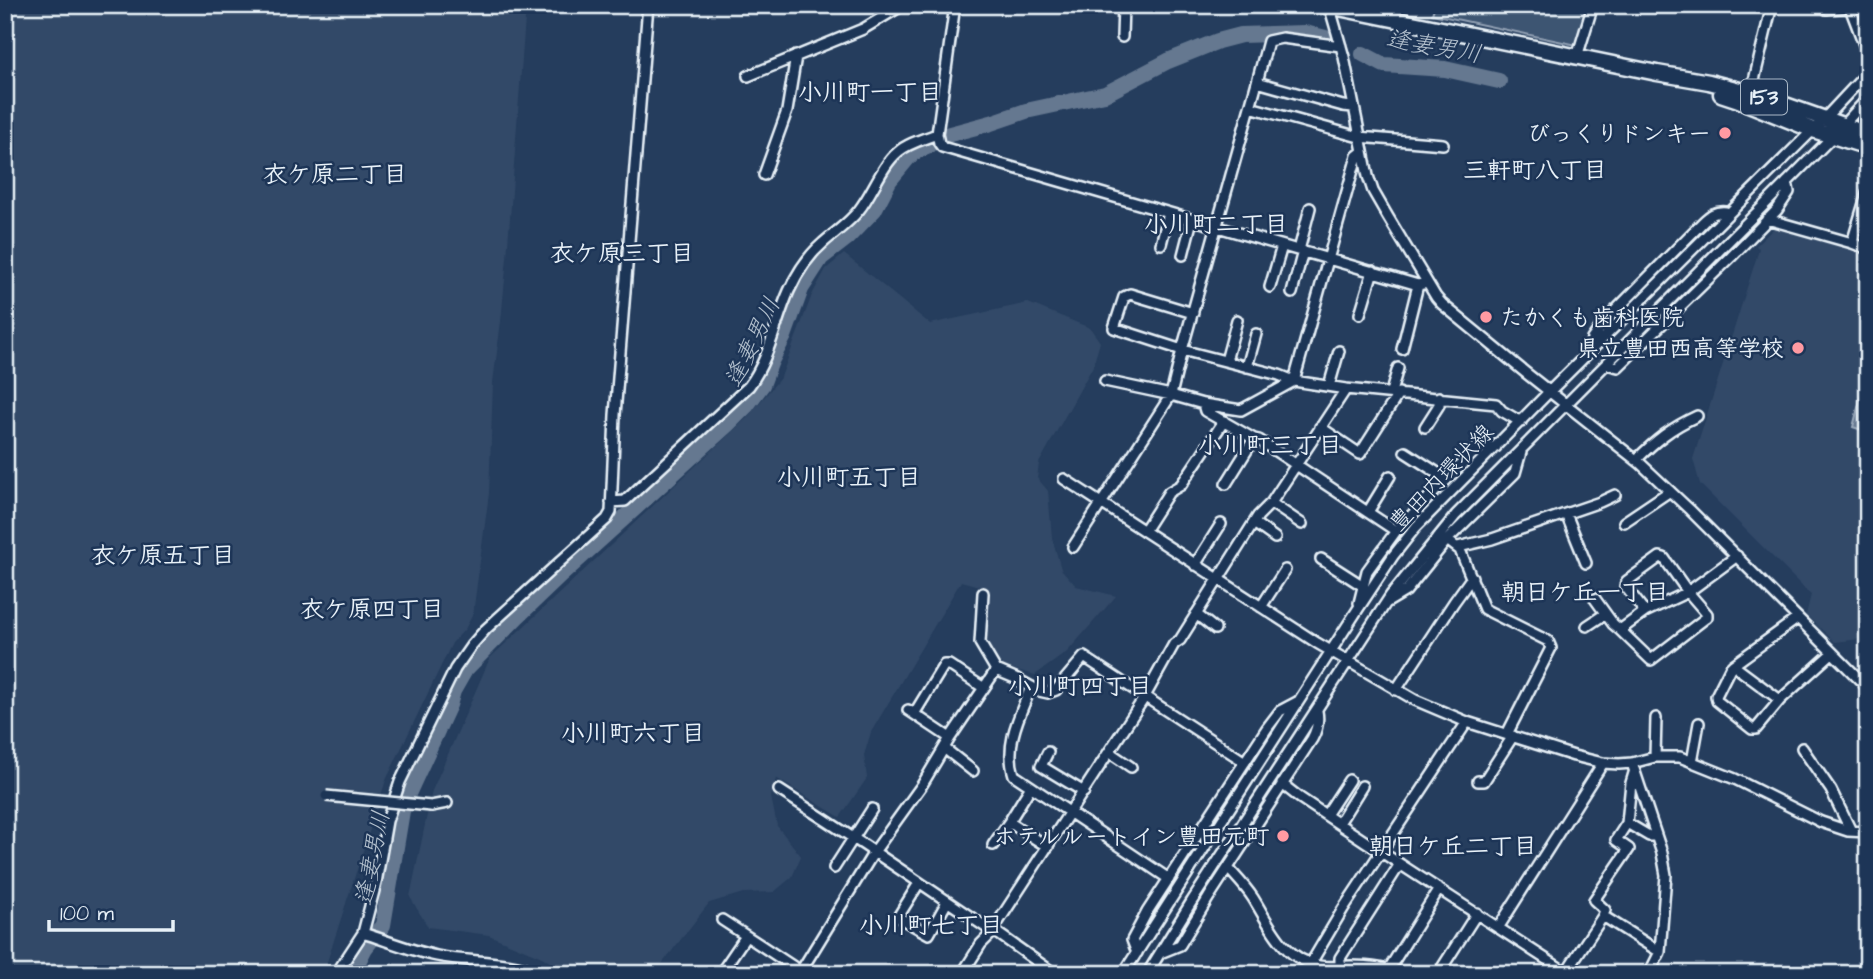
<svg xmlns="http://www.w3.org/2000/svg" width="1873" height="979" font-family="'Architects Daughter','Klee One',sans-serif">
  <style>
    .built { fill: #334a68 }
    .green { fill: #3e5472; stroke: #93a2b5; stroke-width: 2 }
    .water { fill: #657890; stroke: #99a8ba; stroke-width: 2 }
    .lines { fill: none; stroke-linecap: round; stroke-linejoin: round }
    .river { stroke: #657890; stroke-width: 16 }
    .minor-casing { stroke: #e8f1f8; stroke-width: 14 }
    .highway-casing { stroke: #e8f1f8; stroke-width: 19 }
    .minor { stroke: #1d3557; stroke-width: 9 }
    .highway { stroke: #1d3557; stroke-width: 14 }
    .minor-bridge-casing { stroke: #e8f1f8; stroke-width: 14; stroke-linecap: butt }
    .minor-bridge { stroke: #1d3557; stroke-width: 9 }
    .poi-dot { fill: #ff9aa2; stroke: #1d3557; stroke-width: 2.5 }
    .labels { text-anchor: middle; stroke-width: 5; stroke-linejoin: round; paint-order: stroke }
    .shield { fill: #1d3557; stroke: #abb9c8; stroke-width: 2 }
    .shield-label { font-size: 21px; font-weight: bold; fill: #e8f1f8 }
    .poi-label { font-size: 23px; font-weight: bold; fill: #e8f1f8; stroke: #1d3557; text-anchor: end }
    .street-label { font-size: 23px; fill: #e8f1f8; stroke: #1d3557 }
    .water-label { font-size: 24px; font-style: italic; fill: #b4c1ce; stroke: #1d3557 }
    .neighbourhood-label { font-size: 24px; font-weight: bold; fill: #e8f1f8; stroke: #1d3557 }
  </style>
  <rect width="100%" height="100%" fill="#253d5d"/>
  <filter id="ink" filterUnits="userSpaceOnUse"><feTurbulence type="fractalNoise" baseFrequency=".0143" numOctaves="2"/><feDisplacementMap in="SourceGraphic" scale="14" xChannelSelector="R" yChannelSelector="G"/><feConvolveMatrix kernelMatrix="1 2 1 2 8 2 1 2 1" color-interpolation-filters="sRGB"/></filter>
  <g filter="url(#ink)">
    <path class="built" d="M16,5H526L507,257L501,321L493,382L489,493L473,614L465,629L452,643L386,780L323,974H5V28Z
      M1777,225L1868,253V487L1863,506L1868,638L1835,642L1806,615L1811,595L1700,484L1693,459L1758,253L1759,248L1756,246Z
      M844,254L930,324L1028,303L1090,328L1100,342L1093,366L1039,463L1037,478L1048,491L1052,538L1061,569L1076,586L1116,596L1067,652L1035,675L995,664L981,632L983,587L961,581L871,732L864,755L867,778L840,817L776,778L771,797L777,826L801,856L792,877L774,892L743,893L709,903L654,974H568L542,957L489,935L428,927L410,897L432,791L490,658L747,418L781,377L812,295L826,269Z"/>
    <path class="green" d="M1435,5H1588L1577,45L1432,14Z"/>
    <path class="water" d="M1861,396L1868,398V432L1853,427Z"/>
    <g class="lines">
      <path class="river" d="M1363,54L1384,65L1445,69L1499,81
        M352,974L365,948L383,925L402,811L408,794L449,705L453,691L465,670L518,616L561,575L728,424L747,405L762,385L771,361L784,336L801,289L821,258L847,238L874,210L889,181L908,158L913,153L927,147L935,138L991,123L1026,111L1105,94L1168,61L1218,41L1241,35L1305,33L1330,39"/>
      <g class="minor-casing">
        <path id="minor" d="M955,5L937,134L939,143L942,147L1418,285L1427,283
          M1329,5L1344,57L1368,176L1373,191L1388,217L1436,297L1442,304L1526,373L1640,463L1690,510L1868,688
          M1825,5L1827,9L1850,7
          M1849,5L1868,55
          M1122,37L1123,5
          M1577,57L1593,5
          M748,76L863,29L903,5
          M1257,82L1268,41L1282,38L1341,46
          M1751,93L1772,5
          M1250,107L1359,137L1443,144
          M764,175L787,111L796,56
          M1868,190L1852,243L1868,249
          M1767,219L1852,243
          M1161,244L1169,213
          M1299,250L1310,208
          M1183,255L1192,220
          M1270,287L1282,246
          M1292,293L1303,251
          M1193,313L1130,294L1124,297L1114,328L1182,350L1279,375L1294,381L1346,389L1496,404L1502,411L1521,422
          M1360,314L1373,271
          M1402,349L1418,285
          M1588,352L1592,339L1604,322L1703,222C1710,215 1715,211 1726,212L1728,214
          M1226,361L1237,320
          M1606,364L1618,367L1731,257L1777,210L1789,192L1787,182
          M1247,367L1256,334
          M1105,381L1171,395L1203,404L1241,410L1294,381L1357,156L1362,152
          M1329,386L1339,351
          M1391,392L1398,368
          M1203,404L1205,411L1254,439L1259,440L1396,531
          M1320,427L1360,454L1399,393
          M1425,427L1439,405V397
          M1405,452L1447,479
          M1636,460C1656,440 1671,428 1697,416
          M1064,479L1317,643L1415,700L1467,722L1574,756L1603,763L1619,764L1632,763L1655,757H1680L1735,779L1821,822L1848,831L1868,832
          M1226,484L1254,439
          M1868,496L1866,504L1868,540
          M611,502L625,501L749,386C770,358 775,322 789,291C797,273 808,256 823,243C835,232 848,224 859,210C872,194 882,165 898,152C908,143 924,139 937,134
          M1271,503L1302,524
          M1368,512L1390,476
          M1566,514L1586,563
          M1624,522L1670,491
          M1254,523L1275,538
          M1144,531L1169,492L1181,485L1224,421
          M1447,540L1460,550L1484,609L1548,641L1551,648L1507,734
          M1073,547L1171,395L1182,350L1257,82L1343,106L1353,107
          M1458,547L1492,539L1600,502L1615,495
          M1660,557L1664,558L1688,592L1707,614V617L1651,660L1620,630L1645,612L1625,586L1627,581Z
          M1321,559L1363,586
          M1195,565L1221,524
          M983,593L980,643L996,670
          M1595,599L1613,624L1620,630
          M1359,603L1367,571L1396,531L1479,447H1496
          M1386,603L1406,591L1447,540L1515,473L1521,452
          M1261,607L1285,570
          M1645,612L1688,592L1737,556
          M1196,614L1215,629
          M1587,626L1605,614
          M1733,665L1780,700L1832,653
          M1031,687C1020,715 1004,744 1014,775L1169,879
          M1396,690L1454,602L1472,577
          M1780,700L1756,729H1752L1717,701L1716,696L1730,668L1733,665L1798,618
          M908,710L950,738
          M914,714L944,665H949L984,688
          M944,748L973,771
          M1802,748L1831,790L1851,831
          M1048,752L1041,766L1084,792
          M1109,752L1131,767
          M1655,757L1656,718
          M1692,762L1699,723
          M1632,763L1662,853L1666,875L1660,952L1649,974
          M1478,781H1484L1513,736
          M1282,784L1300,798L1366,842L1569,974
          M1030,788L1009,822L1048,847
          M779,790L864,845L993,932
          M431,806L447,803
          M1326,815L1349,780
          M1339,823L1362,786
          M1627,823L1631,783L1634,773
          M1656,836H1649L1627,823L1616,840L1629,849L1594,900L1605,910L1603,916L1660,952
          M993,845L1009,822
          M834,868L872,809
          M1228,868C1237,878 1246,887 1253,898C1270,925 1283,959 1319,966C1330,968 1340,966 1351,966C1367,966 1385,967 1399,974
          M919,883L898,917L929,934L947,902
          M722,920L803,973
          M1498,928L1603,763
          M993,930L1055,974
          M993,932V930L1144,698L1174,644L1180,640L1258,516L1271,503L1346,389
          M363,933C388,941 412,951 437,956C472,963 507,959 541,974
          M1137,953L1132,940L1147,912L1267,728L1280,711L1297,702
          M1160,953L1180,945L1209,897L1312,739C1317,730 1319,721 1317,711
          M1311,963L1343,909L1467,722
          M1340,967V958L1400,864
          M1389,969L1439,889
          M1566,972L1603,916
          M336,974L363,933L376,883L387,821L400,782L455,669L471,646L486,629L607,519L611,512L615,415L648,5
          M720,974L746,936
          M799,974L874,852L922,785L950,738L996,670L1015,678L1039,691L1048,693L1056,690L1084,657L1245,762
          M962,974L981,944L993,932
          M1123,974L1358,609L1393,556L1416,527L1550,391L1824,119L1868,72
          M1147,974L1192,901L1391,595L1456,515L1833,136L1868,98
          M1438,974L1477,913"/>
      </g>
      <g class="highway-casing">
        <path id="highway" d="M1324,5L1657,73L1709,82L1751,93L1868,134
          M1721,94L1736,99L1813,130L1868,147"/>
      </g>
      <use href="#minor" class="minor"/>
      <use href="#highway" class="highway"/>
      <g class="minor-bridge-casing">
        <path id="minor-bridge" d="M326,796L431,806"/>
      </g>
      <use href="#minor-bridge" class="minor-bridge"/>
    </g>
  </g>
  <g class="poi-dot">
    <circle cx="1725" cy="133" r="7"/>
    <circle cx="1486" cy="317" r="7"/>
    <circle cx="1798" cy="348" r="7"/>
    <circle cx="1283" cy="836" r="7"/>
  </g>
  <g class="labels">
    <rect class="shield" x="1741" y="79.5" width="46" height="35" rx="5"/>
    <g class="shield-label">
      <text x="1764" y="104">153</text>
    </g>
    <g class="poi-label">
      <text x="1711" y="141">びっくりドンキー</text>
      <text x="1500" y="325" text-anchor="start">たかくも歯科医院</text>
      <text x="1784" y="356">県立豊田西高等学校</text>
      <text x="1269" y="844">ホテルルートイン豊田元町</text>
    </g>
    <g class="street-label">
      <text transform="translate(1441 477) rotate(-46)" y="8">豊田内環状線</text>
    </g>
    <g class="water-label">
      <text transform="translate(1434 46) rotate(10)" y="8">逢妻男川</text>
      <text transform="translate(752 342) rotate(-64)" y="8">逢妻男川</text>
      <text transform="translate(372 858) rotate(-79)" y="8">逢妻男川</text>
    </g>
    <g class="neighbourhood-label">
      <text x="870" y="100">小川町一丁目</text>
      <text x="1535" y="178">三軒町八丁目</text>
      <text x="335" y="182">衣ケ原二丁目</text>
      <text x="1216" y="232">小川町二丁目</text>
      <text x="622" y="261">衣ケ原三丁目</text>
      <text x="1270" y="453">小川町三丁目</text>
      <text x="849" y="485">小川町五丁目</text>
      <text x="163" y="563">衣ケ原五丁目</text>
      <text x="1585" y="600">朝日ケ丘一丁目</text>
      <text x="372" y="617">衣ケ原四丁目</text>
      <text x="1080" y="694">小川町四丁目</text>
      <text x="633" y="741">小川町六丁目</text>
      <text x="1453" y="854">朝日ケ丘二丁目</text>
      <text x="931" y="933">小川町七丁目</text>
    </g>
  </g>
  <rect width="1873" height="979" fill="none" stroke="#1d3557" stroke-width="28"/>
  <rect x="14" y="14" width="1845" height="951" fill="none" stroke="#e8f1f8" stroke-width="2.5" filter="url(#ink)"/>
  <path d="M49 920v10h124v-10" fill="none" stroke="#e8f1f8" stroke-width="3.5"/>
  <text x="60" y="920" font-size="21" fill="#e8f1f8" stroke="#1d3557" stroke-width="5" paint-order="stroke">100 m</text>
</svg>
